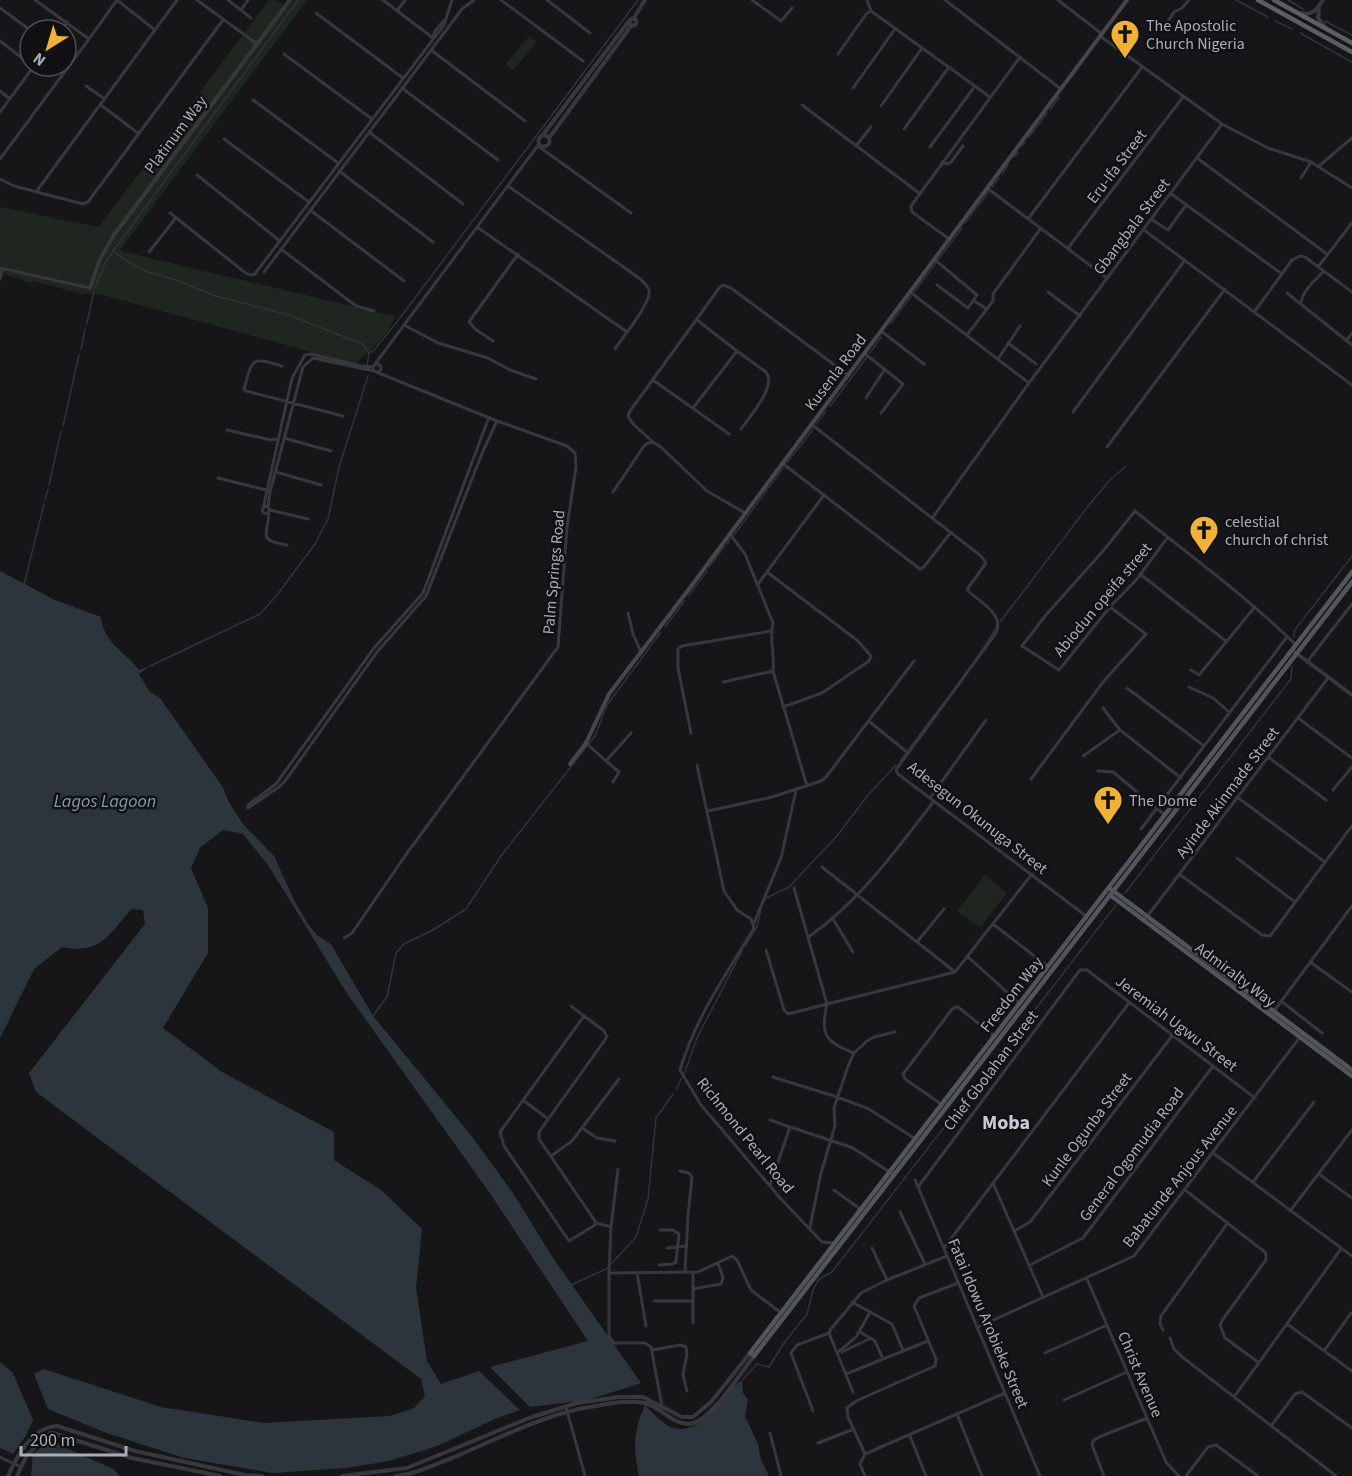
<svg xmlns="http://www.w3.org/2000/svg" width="1352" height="1476" font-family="'Source Sans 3',sans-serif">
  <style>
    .green { fill: #1e261f }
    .water { fill: #2c353c }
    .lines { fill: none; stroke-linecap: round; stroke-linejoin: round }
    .stream { stroke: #2c353c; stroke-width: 1.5 }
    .minor { stroke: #37383d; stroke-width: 3 }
    .tertiary { stroke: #37383d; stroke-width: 4 }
    .secondary { stroke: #45474d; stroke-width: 4 }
    .primary { stroke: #53555c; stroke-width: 4.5 }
    .trunk { stroke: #5b5e65; stroke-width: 4.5 }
    .labels { text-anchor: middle; stroke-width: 5; stroke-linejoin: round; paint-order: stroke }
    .poi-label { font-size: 16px; fill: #a8adb8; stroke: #111113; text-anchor: start }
    .street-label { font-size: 16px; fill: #a8adb8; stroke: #111113 }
    .water-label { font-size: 18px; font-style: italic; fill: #7f9bb3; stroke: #111113 }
    .quarter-label { font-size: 20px; font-weight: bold; fill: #c9ccd4; stroke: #111113 }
  </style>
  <rect width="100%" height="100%" fill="#161618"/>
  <path class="green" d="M269,0H276L287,8L293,0H307L121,249V251L394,316C394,330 366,354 356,364L103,295L78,293L33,281L31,283L0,273V207L99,227Z
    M529,36L537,42L513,70L506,64Z
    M985,875L1007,893L980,928L957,911Z"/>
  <path class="water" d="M0,571L55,600L101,617C104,644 125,651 139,670L150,666L139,674L149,691L160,698L222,786L230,804L243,824L274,856L295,902L308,924L317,935L331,944L373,1016L470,1134L513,1193L553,1258L641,1383L588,1400L530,1407L490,1367L588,1341L489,1192L348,995L268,865L243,834L223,830L200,848L191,868L208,908V953L163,1028L222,1072L334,1132V1160L381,1190L422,1229L416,1288L427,1361L441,1384L479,1371L520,1410L495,1419L437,1446L389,1461L346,1468L273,1473L184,1458L104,1432L48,1409L34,1374L44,1369L161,1407L264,1423L390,1416L414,1408L425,1396L421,1379L36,1092L29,1073L145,924L143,910L131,909C110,935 99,955 62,947L34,969L0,1038Z
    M0,1362L13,1373L33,1420L25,1437L13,1454L0,1448Z
    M742,1380L743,1393L748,1400L745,1416L758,1444L761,1460L769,1476H639C633,1449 633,1431 645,1405C652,1412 662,1423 670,1427C704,1439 720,1393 742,1380Z
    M49,1440L113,1469L120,1476H31L33,1454Z"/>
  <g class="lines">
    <path class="stream" d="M298,0L113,251L128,262L147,272L174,279L215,296L289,315L362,344L369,353
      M1236,0L1268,17
      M1288,0L1303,9
      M1275,21L1292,29
      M1325,21L1352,35
      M1300,33L1352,62
      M1050,110L1059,97
      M1028,138L1047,113
      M1022,146L1025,142
      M1014,157L1018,152
      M1002,174L1008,165
      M992,187L999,178
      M965,223L989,191
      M95,288L105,263L113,252
      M914,292L962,228
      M87,323L94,291
      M891,323L911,296
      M81,349L85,329
      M870,353L881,337
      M367,365L369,353L374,350L400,318L638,0
      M830,406L867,357
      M816,424L826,411
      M63,426L79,355
      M787,463L813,429
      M49,485L61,431
      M45,500L48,489
      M734,535L783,468
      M727,544L730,539
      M709,567L724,547
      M24,585L44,504
      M688,596L707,571
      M1000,622L1089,505L1109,481L1126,466
      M665,627L685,600
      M1294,637V631L1352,556
      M981,652L996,628
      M150,666L260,614L277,595L315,544L328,519L339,467L368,376
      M900,761L935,714
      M1125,893L1291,679L1292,666
      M764,899L789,887L837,836L868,795L896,765
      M745,946L757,927L761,909
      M373,1016L387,997L396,953L404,944L433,930L466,909L501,856L595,736L607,705L661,632
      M676,1089L685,1072L697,1038L742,951
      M611,1264L636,1237L648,1199L656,1118L673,1094
      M571,1285L608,1268
      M742,1380L757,1364L769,1367L784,1343L807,1314L813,1290L819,1279L832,1272L1116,905"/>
    <path class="minor" d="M35,0L89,39L117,0L155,30
      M197,0L257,44
      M228,0L251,18
      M383,0L433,38
      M501,0L583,61
      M547,0L590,33
      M752,0L781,21L792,8
      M867,0L871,11L990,97
      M945,0L1061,89
      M1058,0L1102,34
      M0,8L30,30
      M241,10L248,0
      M397,11L405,0
      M316,13L403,78
      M61,30L67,22
      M1162,31L1174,12L1182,8L1189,0
      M433,36L435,31L444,20
      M1100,36L1222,124L1268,148L1311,162L1352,188
      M0,41L30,64
      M431,50L525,121
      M284,54L372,119
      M838,54L867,13L871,11
      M86,86L105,99
      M402,88L498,160
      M853,88L895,29
      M0,91L10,99
      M253,100L338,163
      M101,105L139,134
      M802,105L919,193
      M881,106L922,48
      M0,112L34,66
      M904,129L949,67
      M369,132L463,204
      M224,139L309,202
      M538,146L631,213
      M856,146L871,127
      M930,147L975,86
      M1197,158L1327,254
      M0,159L89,39
      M942,162L947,164L951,162L963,146
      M1319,166L1352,138
      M339,171L433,242
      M197,175L280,241
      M1301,178L1311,162
      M0,179L14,186L83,204L88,202L223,20
      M508,186L632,273C637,277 647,283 649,290C652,302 622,338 615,349
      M987,188L1107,278
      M36,192L177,0
      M1170,193L1282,274
      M310,210L404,281
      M170,213L247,274L254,275L444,25L452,0
      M1028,219L1142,67
      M1151,219L1168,230L1186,205
      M477,227L627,332
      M1144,230L1352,385
      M949,239L912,212L911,206L1020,57
      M1068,248L1183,97
      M281,249L356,306L374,311
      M149,252L175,219
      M934,259L977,295L968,308L937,285
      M1318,267L1352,223
      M0,268L90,288
      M264,272L462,9L474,0
      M0,279L2,269
      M910,292L1029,383L1222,124
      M1048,292L1080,316
      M1287,293L1352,345
      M974,301L987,309
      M1301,304C1302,290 1316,280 1324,271
      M1255,311L1292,260L1300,256L1305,257L1352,292
      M404,325L438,343L488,358L510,370L536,379
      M881,331L924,364
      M967,335L993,301V294L1041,228
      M493,341L475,329L469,322L518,254
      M1346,341L1352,333
      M1008,343L1036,364
      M737,351L766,372C777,386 750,416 741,429
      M864,353L903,384L881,413
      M998,359L1020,326
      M373 368a4 4 0 1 1 8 0a4 4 0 1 1-8 0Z
      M375,364L539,144
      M282,366C251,357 253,357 244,389L246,391L343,416
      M653,380L729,434
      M866,398L885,369
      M693,408L737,351L697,320
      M1073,412L1185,260
      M489,417L423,593L374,648L276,784L248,805V808L279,787L285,781L377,652L426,596L483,451L497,421
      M811,424L981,556L986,563L968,588V591C981,603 1004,613 996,633L898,767L896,770L898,774L1086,916
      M227,430L271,440L278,439
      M284,438L331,451
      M653,442L633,424L628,416L630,411L720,287L723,285L731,288L848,375
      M1107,447L1225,289
      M782,463L920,569L924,567L951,532
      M276,472L321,485
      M218,478L266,490
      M613,492L644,446C651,440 655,443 661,447L707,491L745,513
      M262.5 510a3.5 3.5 0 1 1 7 0a3.5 3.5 0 1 1-7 0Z
      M268,507L270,492L303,367L313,358L374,371
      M263,509L292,378L305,355L312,354L361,366L373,367
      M270,510L308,519
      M269,513C267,537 258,540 287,545
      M933,517L1029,383
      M730,534L745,554L773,623C769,640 775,655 773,671L807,786
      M1168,537L1137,579L1110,607L1059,670L1022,646L1045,616L1103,551L1135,511C1189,555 1246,596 1296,645
      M767,572L858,641L871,656L869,661L822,693L783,707
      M1140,574L1227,642
      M758,584L824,495
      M628,613L633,634L641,652
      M1307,662L1352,604
      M1191,670L1199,675L1254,608
      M723,682L773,671
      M1189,687L1213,698L1230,713
      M1127,688L1204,746
      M1103,708L1120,730L1181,778
      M1298,718L1352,758
      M870,722L908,753
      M691,733L678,668V649L682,646L771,631
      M586,743L606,761L631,733
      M1083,756L1120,730
      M1268,757L1326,800
      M606,761L619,772L613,782
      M697,765L724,891L737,910L751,919L754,928C725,977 697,1014 680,1070L701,1105L781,1199L822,1242L834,1243
      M1098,771L1113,772L1165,815
      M1031,779L1103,682L1146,634L1110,607
      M1333,790L1352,767
      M1237,797L1325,862
      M930,798L986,720
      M708,811L772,797L821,781L826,777L914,661
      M1141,829L1287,637
      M1237,858L1295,902
      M822,867L955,972
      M1179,874L1262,935L1270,936L1352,826
      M794,888L827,1004L955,972
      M1146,918L1328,678
      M833,919L853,952
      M754,923L781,858L796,790
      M993,924L1047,966
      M810,936C861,900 896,850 934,801
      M344,938L352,933L405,856L558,647L567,527L576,467L575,453L567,446L497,421L376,372
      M917,942L944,909
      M766,950L784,1010L788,1014L827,1004C820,1035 825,1042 854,1053
      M967,956L1019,1003
      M1310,962L1352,992
      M955,972L1032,874
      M1281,1001L1322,1033
      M571,1006L604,1031L607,1037L539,1132V1139L595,1221V1225L569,1241L504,1146L500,1132L584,1016
      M1274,1011L1352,906
      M773,1077L837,1097L869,1109L914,1138
      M523,1100L548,1119
      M941,1104L905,1079L903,1074L953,1008L958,1007L994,1036
      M770,1120L790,1127
      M582,1128L597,1138L615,1141
      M1213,1153L1352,1256
      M551,1156L572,1141L619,1079
      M680,1171L689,1173L692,1177L688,1216L685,1271
      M1319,1174L1352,1198
      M915,1180L1040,1476
      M1253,1182L1314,1102
      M993,1183L1043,1297
      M770,1185L790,1127L853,1148L894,1175
      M918,1187L1080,970H1087L1255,1098
      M834,1190L860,1209
      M1185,1190L1266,1253V1260L1223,1319L1220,1325L1225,1338L1258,1362
      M1290,1211L1352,1130
      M900,1212L925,1264
      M596,1223L611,1227L609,1273L698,1272L732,1256L737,1260L751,1290L780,1312
      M611,1227L618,1169
      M810,1227L821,1173L835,1126L834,1108L848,1066L854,1053L867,1041L874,1037L895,1032
      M1014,1231L1030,1222L1172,1036
      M667,1248L686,1246
      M872,1248L887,1280
      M944,1248L1129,1003
      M659,1265L673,1264L676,1262L679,1234L673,1230H660
      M1030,1265L1083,1238L1213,1066
      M693,1272V1323
      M609,1273V1337L614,1343H645L651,1347L662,1406
      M637,1273L646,1326
      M1087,1279L1166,1462L1179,1476
      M693,1289L721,1284L723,1278L718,1263
      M654,1301H693
      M852,1302L892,1324L903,1350
      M1287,1324L1352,1371
      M978,1327L1134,1256L1300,1037
      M1163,1330L1160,1324L1161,1316L1227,1224
      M860,1332L875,1341L883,1359
      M1170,1338L1174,1349L1181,1356L1336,1476
      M652,1350L680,1345L686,1347L687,1354L683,1375L687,1391
      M1324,1351L1351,1313
      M842,1352L871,1338
      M837,1353L856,1337L870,1312
      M1045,1353L1107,1325
      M846,1374L928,1341
      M853,1392L829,1333L831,1329L861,1293L887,1280L947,1256
      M1234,1397L1341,1249
      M1064,1400L1127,1372
      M566,1407L585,1476
      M813,1411L791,1353L797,1345L829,1333
      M957,1414L982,1476
      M1271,1426L1295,1394L1302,1392L1352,1428
      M770,1433L781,1476
      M910,1436L926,1476
      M818,1443L854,1429
      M865,1454L1005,1393
      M0,1457L21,1467
      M865,1476L860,1464L865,1454L848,1417L847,1408L856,1401L935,1366L936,1359L914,1306L919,1298L958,1283
      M1104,1476L1092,1445L1093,1441L1099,1437L1147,1418
      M1186,1476L1208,1447L1216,1445L1258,1476"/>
    <path class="tertiary" d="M1319,7L1318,18L1325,27
      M1301,13C1313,16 1317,9 1323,0
      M629.5 22a3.5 3.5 0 1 1 7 0a3.5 3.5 0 1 1-7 0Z
      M633,19L645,0
      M538.5 141a5.5 5.5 0 1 1 11 0a5.5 5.5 0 1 1-11 0Z
      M542,136L629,21
      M549,138L631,26
      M90,288L100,259L114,235L290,0
      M1292,650L1352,695
      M8,1476C17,1456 32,1427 57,1426L135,1451L245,1475L262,1476
      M17,1476L27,1455L50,1433H53L132,1458L220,1476
      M342,1476L407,1468L529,1418L577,1403L619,1397H643L682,1417H693L711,1402L750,1353
      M396,1476C416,1474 433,1465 452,1458C493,1441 541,1416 584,1408C603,1405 629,1398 648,1404C662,1409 677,1428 693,1423C714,1417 740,1373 754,1356"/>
    <path class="secondary" d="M570,764L586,743L609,694L689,589L1127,0"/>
    <path class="primary" d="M1352,572L750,1353L754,1356L1352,582
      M1112,890L1352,1070
      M1110,895L1352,1076"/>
    <path class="trunk" d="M1258,0L1352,52
      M1274,0L1352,43"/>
  </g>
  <defs>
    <g id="church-pin" transform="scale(1.5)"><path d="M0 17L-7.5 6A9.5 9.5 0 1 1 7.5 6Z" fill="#f2b134" stroke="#111113"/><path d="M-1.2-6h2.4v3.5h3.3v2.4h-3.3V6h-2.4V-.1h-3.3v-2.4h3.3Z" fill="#111"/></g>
  </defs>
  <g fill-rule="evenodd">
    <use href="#church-pin" x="1125" y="34"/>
    <use href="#church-pin" x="1204" y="530"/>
    <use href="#church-pin" x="1108" y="800"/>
  </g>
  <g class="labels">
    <g class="poi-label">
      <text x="1146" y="31">The Apostolic<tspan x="1146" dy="18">Church Nigeria</tspan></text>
      <text x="1225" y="527">celestial<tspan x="1225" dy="18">church of christ</tspan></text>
      <text x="1129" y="806">The Dome</text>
    </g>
    <g class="street-label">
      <text transform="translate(175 134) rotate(-53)" y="6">Platinum Way</text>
      <text transform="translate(1116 166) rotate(-53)" y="6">Eru-Ifa Street</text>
      <text transform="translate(1131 226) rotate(-53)" y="6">Gbangbala Street</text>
      <text transform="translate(835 372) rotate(-53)" y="6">Kusenla Road</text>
      <text transform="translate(553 572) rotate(-85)" y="6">Palm Springs Road</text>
      <text transform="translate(1102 599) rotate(-50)" y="6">Abiodun opeifa street</text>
      <text transform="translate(1227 792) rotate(-53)" y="6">Ayinde Akinmade Street</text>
      <text transform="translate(978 817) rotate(38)" y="6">Adesegun Okunuga Street</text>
      <text transform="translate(1236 974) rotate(37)" y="6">Admiralty Way</text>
      <text transform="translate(1011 994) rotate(-52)" y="6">Freedom Way</text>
      <text transform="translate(1177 1023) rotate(37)" y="6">Jeremiah Ugwu Street</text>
      <text transform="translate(990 1070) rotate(-53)" y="6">Chief Gbolahan Street</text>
      <text transform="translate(1086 1129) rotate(-53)" y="6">Kunle Ogunba Street</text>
      <text transform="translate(746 1135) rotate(51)" y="6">Richmond Pearl Road</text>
      <text transform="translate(1131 1154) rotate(-53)" y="6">General Ogomudia Road</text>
      <text transform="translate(1179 1176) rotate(-52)" y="6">Babatunde Anjous Avenue</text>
      <text transform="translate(989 1323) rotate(67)" y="6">Fatai Idowu Arobieke Street</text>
      <text transform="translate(1141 1374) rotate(67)" y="6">Christ Avenue</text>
    </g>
    <g class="water-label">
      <text x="105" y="807">Lagos Lagoon</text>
    </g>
    <g class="quarter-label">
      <text x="1006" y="1129">Moba</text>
    </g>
  </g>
  <g transform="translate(48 48) rotate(217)"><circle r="28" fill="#111113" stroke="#4d4f55" stroke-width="1.5"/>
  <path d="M0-4.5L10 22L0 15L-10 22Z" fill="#f2b134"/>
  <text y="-9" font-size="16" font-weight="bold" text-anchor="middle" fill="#a8adb8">N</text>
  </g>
  <path d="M21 1446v9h105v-9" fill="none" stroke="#a8adb8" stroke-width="3"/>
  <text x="30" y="1446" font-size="18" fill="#a8adb8" stroke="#111113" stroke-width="4.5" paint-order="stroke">200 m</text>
</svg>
